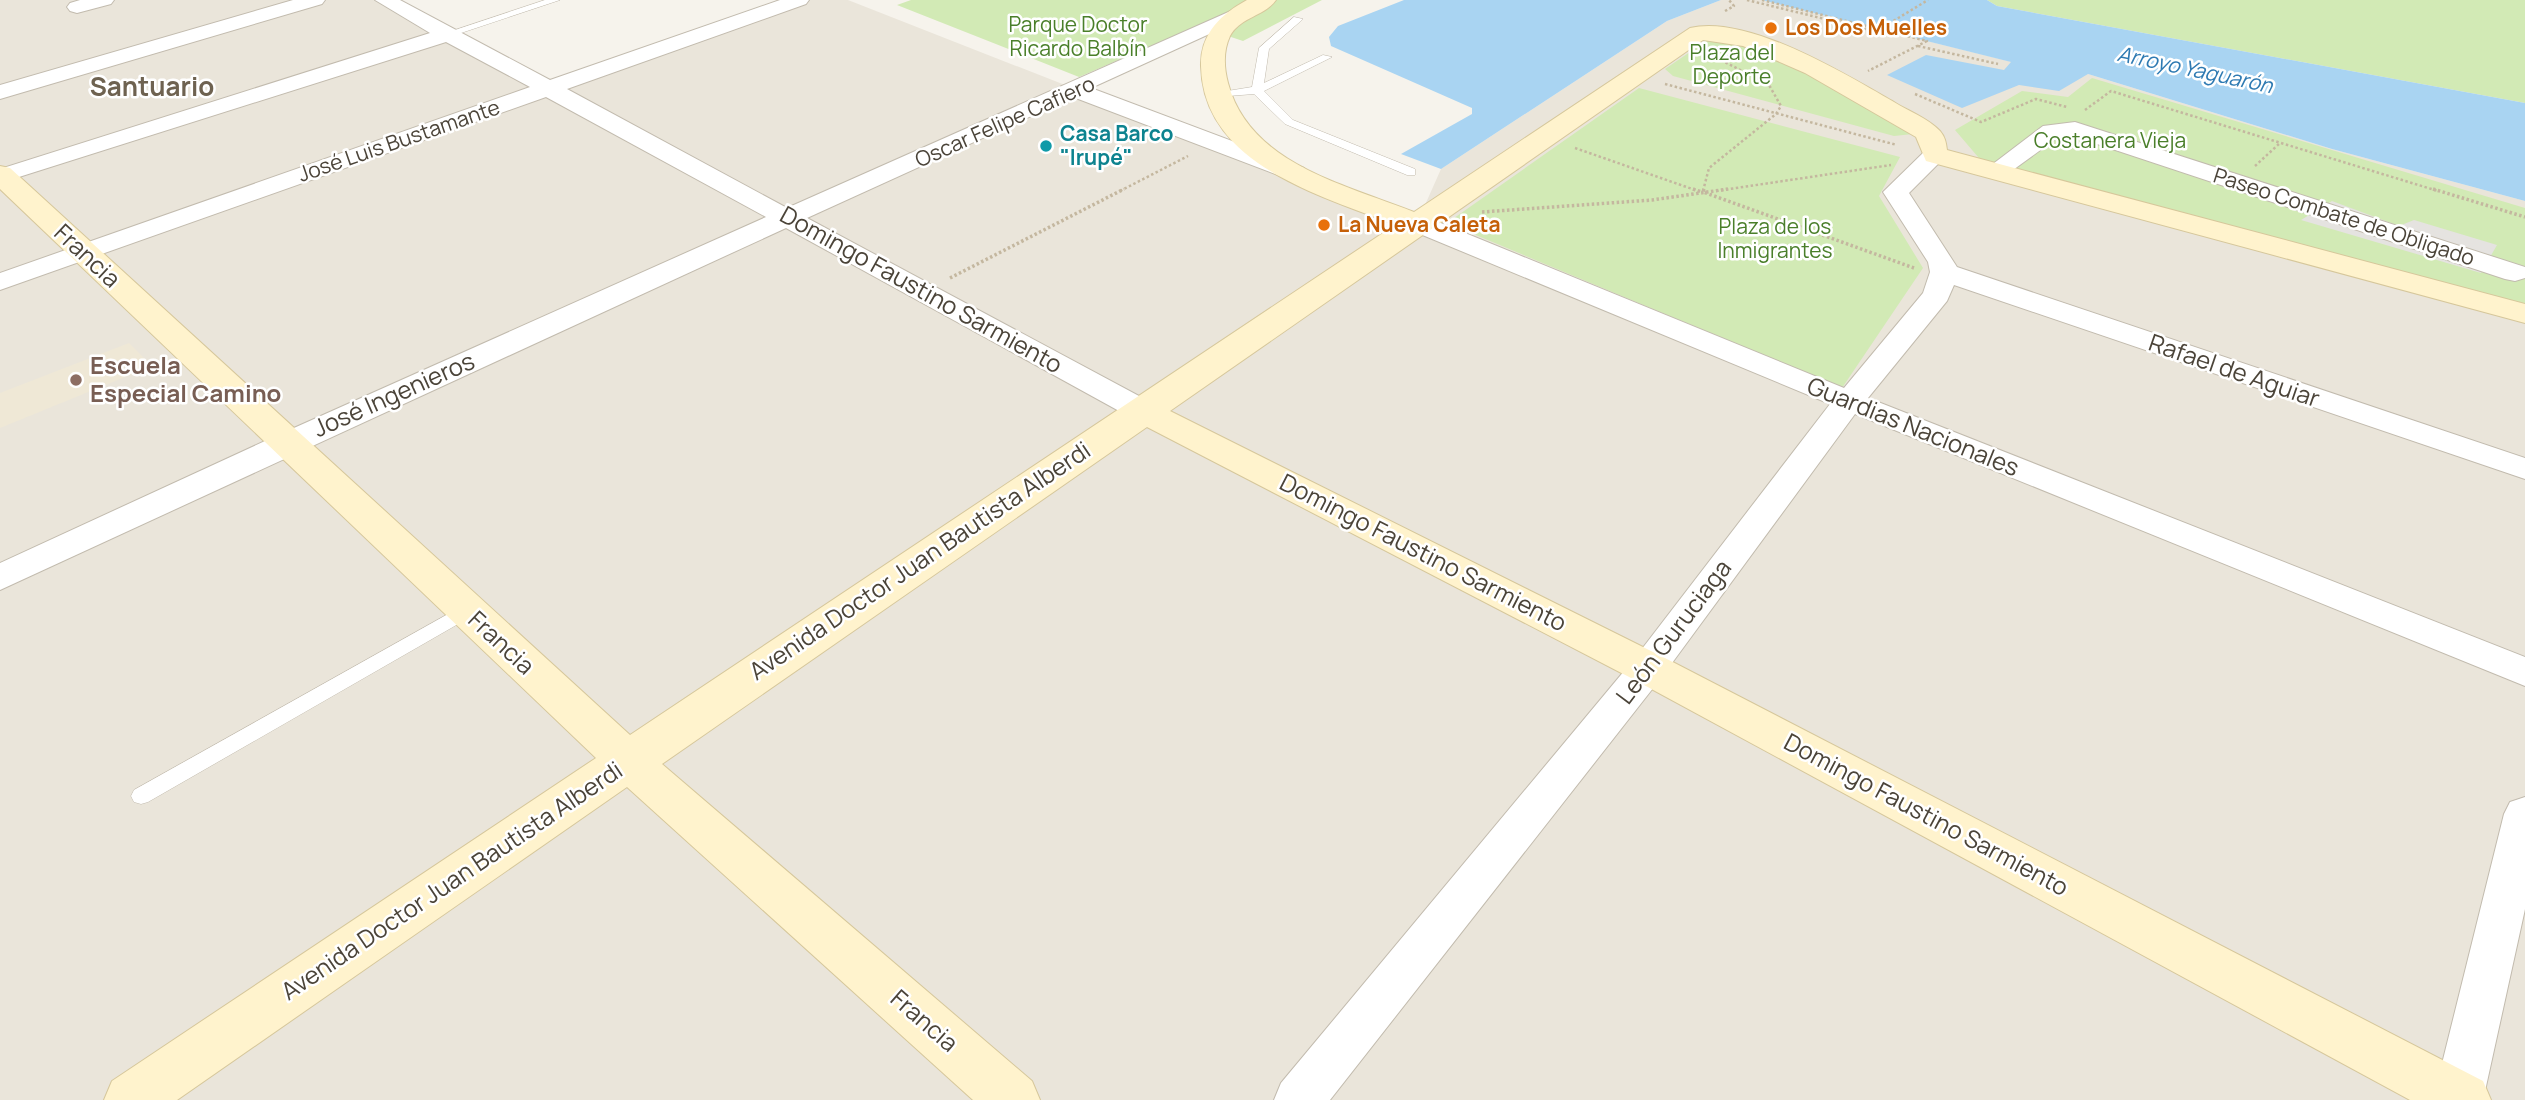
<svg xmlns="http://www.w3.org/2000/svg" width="2525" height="1100" font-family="Manrope,sans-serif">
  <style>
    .residential { fill: #eae5da }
    .education { fill: #efe8d6 }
    .green { fill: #d2eab5 }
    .parking { fill: #e5e3e0 }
    .water { fill: #a9d4f2 }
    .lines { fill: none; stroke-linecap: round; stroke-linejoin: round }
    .lane-casing { stroke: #c2bbae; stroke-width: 1 }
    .street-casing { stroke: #c2bbae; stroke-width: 2 }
    .secondary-casing { stroke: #d6c79b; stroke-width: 2 }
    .path-far1 { stroke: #c4b79f; stroke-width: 2.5; stroke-dasharray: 2.5 2.5; stroke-linecap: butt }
    .path { stroke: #c4b79f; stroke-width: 3.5; stroke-dasharray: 2.5 2.5; stroke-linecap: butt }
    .lane { fill: #fff; fill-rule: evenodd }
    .street { fill: #fff; fill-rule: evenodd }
    .secondary { fill: #fff3cd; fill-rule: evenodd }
    .food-dot { fill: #e8710a; stroke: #fff; stroke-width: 2.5 }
    .culture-dot { fill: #0f9aa8; stroke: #fff; stroke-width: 2.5 }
    .education-dot { fill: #8d6e63; stroke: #fff; stroke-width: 2.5 }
    .labels { text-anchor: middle; stroke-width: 5; stroke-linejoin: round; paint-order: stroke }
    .far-park-label { font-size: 21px; fill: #4a7f2a; stroke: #fff }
    .far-food-label { font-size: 21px; font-weight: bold; fill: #c56008; stroke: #fff; text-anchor: start }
    .far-water-label { font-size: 21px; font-style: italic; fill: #2e7ab2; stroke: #fff }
    .far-street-label { font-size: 21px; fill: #4b4439; stroke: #fff }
    .far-culture-label { font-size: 21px; font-weight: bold; fill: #0d838f; stroke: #fff; text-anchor: start }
    .street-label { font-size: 24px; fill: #4b4439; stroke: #fff }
    .education-label { font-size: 24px; font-weight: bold; fill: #785e54; stroke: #fff; text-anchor: start }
    .far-district-label { font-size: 26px; font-weight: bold; fill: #6e6250; stroke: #fff }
  </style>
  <rect width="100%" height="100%" fill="#f6f3ec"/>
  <path class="residential" d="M0,0H385L551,88L799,0H848L1417,223L1441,169L1667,21L1721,0H1762L2012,62L2088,74L2332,149L2525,201V1100H0Z"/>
  <path class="education" d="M129,343L152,366L0,428V393Z"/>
  <path class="green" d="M911,0H1322L1243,41L1198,26L1079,77L897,5Z
    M1987,0H2525V103L1997,6Z
    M1709,39L1757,46L1913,130V134L1894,136L1673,76L1665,69Z
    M2092,78L2525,208V308L1984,164L1955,130L2022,91L2068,97Z
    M1639,88L1900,157L1879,196L1923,268L1842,388L1447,223Z"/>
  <path class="parking" d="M2332,201L2399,226L2414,220L2497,245L2481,273L2301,220Z"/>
  <path class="water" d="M1404,0H1721L1667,21L1441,169L1401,154L1472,114V108L1331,46L1329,37L1338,26Z
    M1762,0H1987L1997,6L2525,103V201L2332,149L2088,74L2059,91L2019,85L1962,108L1887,75L1926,55L2004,70L2011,62Z"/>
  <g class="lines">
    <g class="lane-casing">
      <path id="lane" d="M545,0H560L449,37L440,35Z
        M1294,17L1303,19L1269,49L1264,83L1323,55L1332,57L1264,91L1293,120L1415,169V175H1407L1285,124L1254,94L1215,97V93L1252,87L1259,48Z
        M466,604L472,606L475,611L472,616L148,802L141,804L134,802L131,796L134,790Z"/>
    </g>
    <g class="street-casing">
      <path id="street" d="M80,0H114L111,4L77,13L70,11L67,7L70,3Z
        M293,0H325L322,4L0,99V85Z
        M375,0H400L550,80L780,0H809L806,4L567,89L787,208L1233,10L1243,16L1240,20L1091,88L1304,168L1307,173L1304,178H1286L1073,97L807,218L1152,403L1157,410L1152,417L1141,419L1130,417L786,228L0,590V563L276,436L766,217L546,97L0,290V273L530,87L446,42L0,183V169L430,33Z
        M2075,122L2525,267V278L2515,281L2505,279L2073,136L2057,138L2006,175H1988L1985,170L2043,126Z
        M1935,148L1944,150L1947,155L1909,193L1957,267L2525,458V479L1954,285L1947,301L1868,398L2525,657V686L1855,414L1661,678L1330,1100H1274L1281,1083L1635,658L1830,404L1408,229L1404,223L1408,217H1426L1844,388L1923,293L1930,272L1928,262L1883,192L1926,150Z
        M2525,797V909L2483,1100H2433L2504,814L2510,802Z"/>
    </g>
    <g class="secondary-casing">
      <path id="secondary" d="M1247,0H1276C1265,16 1240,17 1230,36C1223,51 1224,68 1228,83C1249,164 1346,185 1414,212L1690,28C1747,14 1845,74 1894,102C1908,111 1928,118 1940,131C1945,137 1946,142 1947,150L2525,304V323L1926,161L1916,137L1805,73L1743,46L1703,40L1170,411L1663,657L2483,1081L2491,1100H2410L1633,679L1147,427L662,764L1032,1081L1040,1100H973L627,787L177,1100H104L112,1081L596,758L0,189V166L10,168L630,735L1395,225C1321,195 1203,165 1201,66C1200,34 1221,14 1247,0Z"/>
    </g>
    <path class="path-far1" d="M1747,0L1874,31
      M1762,0L1927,41L1868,71
      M1725,11L1734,6L1729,0
      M1885,26L1928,0
      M1885,26L1912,33L1908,36
      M1918,46L1998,64
      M1665,84L1897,145
      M1915,94L1981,122L2036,99L2067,107
      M2085,110L2111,91L2438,191
      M1575,148L1698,191
      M2255,166L2280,143
      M1120,191L1188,156
      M1703,191L1709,168L1776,114L1781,106L1769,85L1719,59
      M1716,191L1891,165"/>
    <path class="path" d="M1693,189L1702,192
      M1704,189L1703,192L1914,268
      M2433,189L2525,217
      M1482,212L1652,200L1728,189
      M950,278L1124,189"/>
    <use href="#lane" class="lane"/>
    <use href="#street" class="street"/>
    <use href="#secondary" class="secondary"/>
  </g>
  <g class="food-dot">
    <circle cx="1771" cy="28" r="7"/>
    <circle cx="1324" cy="225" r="7"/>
  </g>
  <circle class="culture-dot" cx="1046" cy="146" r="7"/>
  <circle class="education-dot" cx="76" cy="380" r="7"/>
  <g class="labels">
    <g class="far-park-label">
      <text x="1078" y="32">Parque Doctor<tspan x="1078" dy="24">Ricardo Balbín</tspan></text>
      <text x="1732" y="60">Plaza del<tspan x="1732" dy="24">Deporte</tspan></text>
      <text x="2110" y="148">Costanera Vieja</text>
      <text x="1775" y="234">Plaza de los<tspan x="1775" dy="24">Inmigrantes</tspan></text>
    </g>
    <g class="far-food-label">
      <text x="1785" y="35">Los Dos Muelles</text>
      <text x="1338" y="232">La Nueva Caleta</text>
    </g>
    <g class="far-water-label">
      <text transform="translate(2195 70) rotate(12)" y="7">Arroyo Yaguarón</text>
    </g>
    <g class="far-street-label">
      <text transform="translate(1005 122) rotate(-24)" y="7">Oscar Felipe Cafiero</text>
      <text transform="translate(399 141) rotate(-19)" y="7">José Luis Bustamante</text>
      <text transform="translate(2344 217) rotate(18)" y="7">Paseo Combate de Obligado</text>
    </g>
    <g class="far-culture-label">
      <text x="1060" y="141">Casa Barco<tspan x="1060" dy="24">"Irupé"</tspan></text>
    </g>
    <g class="street-label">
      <text transform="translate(87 256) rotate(43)" y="8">Francia</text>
      <text transform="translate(921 290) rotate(29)" y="8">Domingo Faustino Sarmiento</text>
      <text transform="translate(2234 371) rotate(19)" y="8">Rafael de Aguiar</text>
      <text transform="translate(394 395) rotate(-24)" y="8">José Ingenieros</text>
      <text transform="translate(1913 427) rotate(22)" y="8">Guardias Nacionales</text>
      <text transform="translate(1423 553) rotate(27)" y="8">Domingo Faustino Sarmiento</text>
      <text transform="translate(920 561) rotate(-34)" y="8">Avenida Doctor Juan Bautista Alberdi</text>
      <text transform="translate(1674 632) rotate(-53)" y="8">León Guruciaga</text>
      <text transform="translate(501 643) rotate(43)" y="8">Francia</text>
      <text transform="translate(1926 815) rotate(28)" y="8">Domingo Faustino Sarmiento</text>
      <text transform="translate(452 881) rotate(-34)" y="8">Avenida Doctor Juan Bautista Alberdi</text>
      <text transform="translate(924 1021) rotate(41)" y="8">Francia</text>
    </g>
    <g class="education-label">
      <text x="90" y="374">Escuela<tspan x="90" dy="28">Especial Camino</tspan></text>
    </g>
    <g class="far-district-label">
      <text x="152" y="96">Santuario</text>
    </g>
  </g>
</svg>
